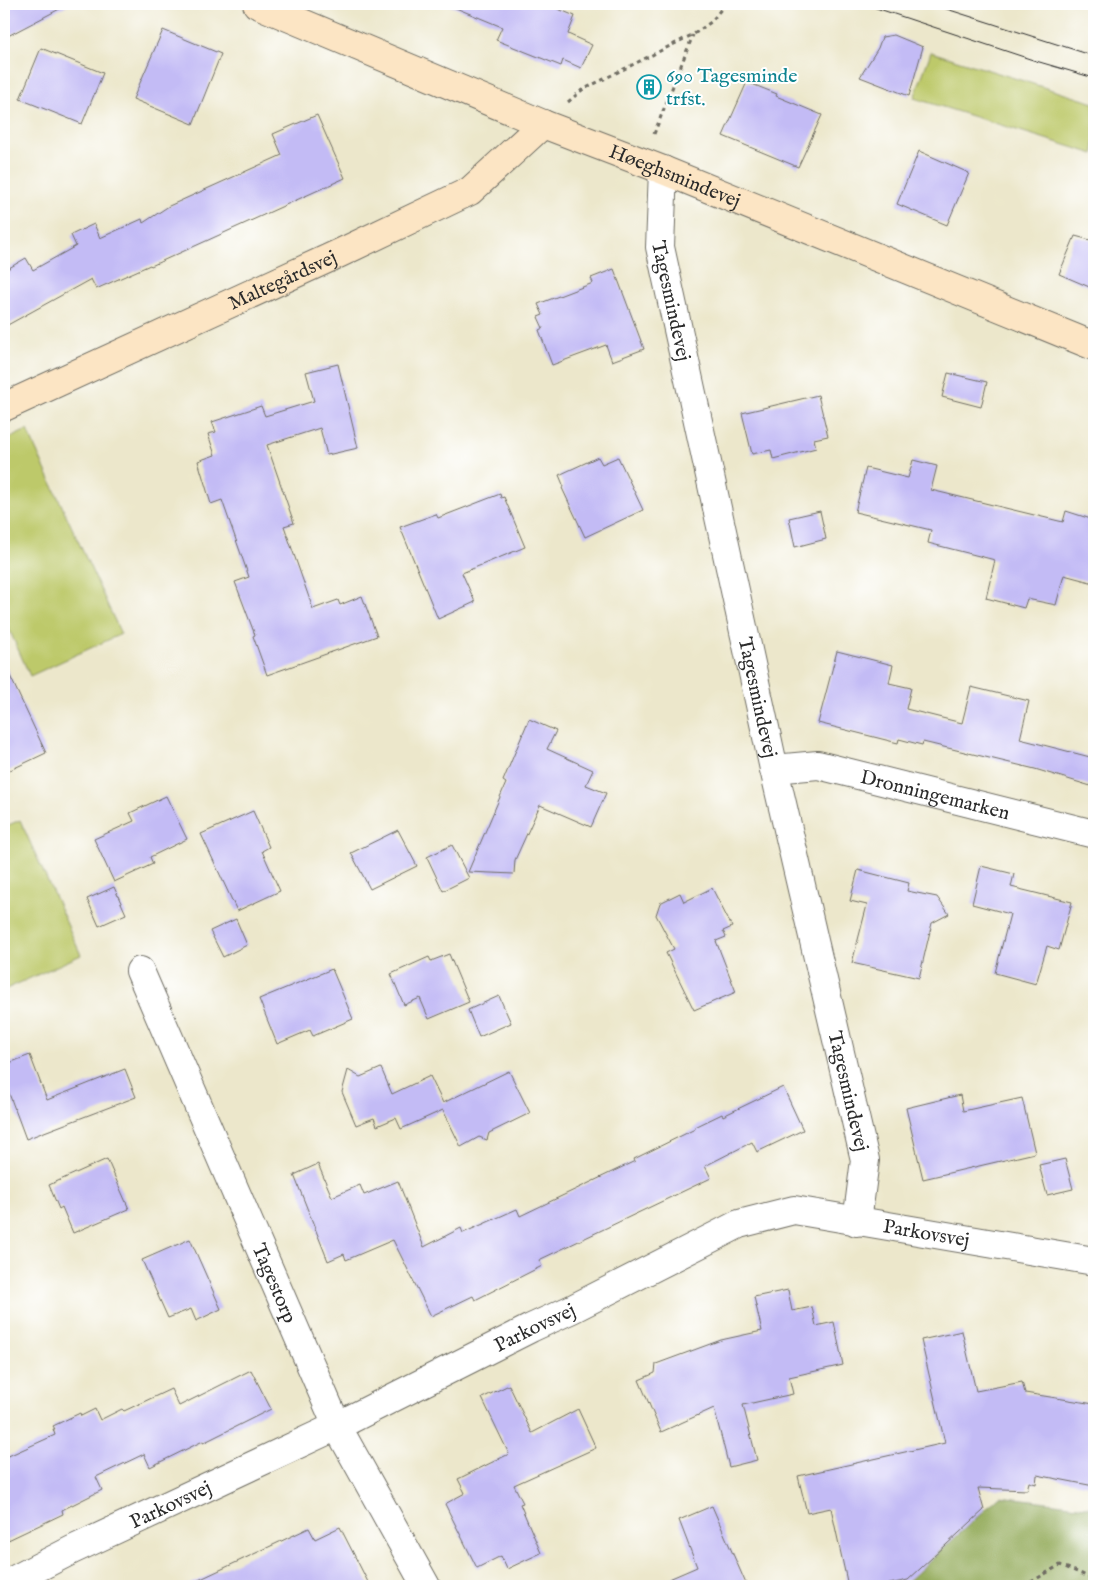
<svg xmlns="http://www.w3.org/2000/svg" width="1098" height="1590" font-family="'IM FELL English',serif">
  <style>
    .green { fill: #bdc96b; stroke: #747a4b }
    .forest { fill: #96ad5f; stroke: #606c45 }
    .building { fill: #c3bbf5 }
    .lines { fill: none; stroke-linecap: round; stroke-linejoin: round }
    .street-casing { stroke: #6f6d63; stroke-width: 30 }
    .secondary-casing { stroke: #6f6d63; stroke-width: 30 }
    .path { stroke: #6f6d63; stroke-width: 3; stroke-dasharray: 4 4; stroke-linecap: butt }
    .street { stroke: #fff; stroke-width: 28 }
    .secondary { stroke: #fce5c4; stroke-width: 28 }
    .tram { stroke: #2b2b2b; stroke-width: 1 }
    .labels { text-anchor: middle; stroke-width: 4; stroke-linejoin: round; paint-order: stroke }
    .culture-label { font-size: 20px; fill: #0d838f; stroke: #fff; text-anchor: start }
    .street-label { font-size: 20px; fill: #2b2b2b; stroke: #fff }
  </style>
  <rect width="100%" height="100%" fill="#fff"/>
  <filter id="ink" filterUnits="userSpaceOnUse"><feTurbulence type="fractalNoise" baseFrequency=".02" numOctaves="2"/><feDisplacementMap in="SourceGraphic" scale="10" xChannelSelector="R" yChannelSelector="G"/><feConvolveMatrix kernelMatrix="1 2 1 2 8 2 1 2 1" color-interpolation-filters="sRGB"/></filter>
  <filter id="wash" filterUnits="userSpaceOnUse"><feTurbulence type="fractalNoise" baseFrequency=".0096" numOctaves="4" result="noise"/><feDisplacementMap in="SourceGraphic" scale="20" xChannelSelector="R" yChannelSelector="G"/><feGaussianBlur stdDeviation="1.12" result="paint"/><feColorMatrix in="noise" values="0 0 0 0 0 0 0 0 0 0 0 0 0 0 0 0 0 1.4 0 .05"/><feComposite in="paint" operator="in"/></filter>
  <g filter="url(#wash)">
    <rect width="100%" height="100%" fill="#ece7cb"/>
    <path class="green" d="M931,52L1094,103V154L914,98Z
      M27,430L121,634L30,676L4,618V441Z
      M20,820L81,955L4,990V827Z"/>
    <path class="forest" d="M1000,1496L1094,1508V1586H903Z"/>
    <g id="blocks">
      <path class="building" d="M4,4H69L4,38Z
        M446,4H546L575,16L568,34L592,45L581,68L563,60L561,66L496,40L502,27Z
        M163,30L221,54L193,124L133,99Z
        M894,35L923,47L909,96L860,77L878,48L882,37Z
        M41,48L103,73L82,124L20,99Z
        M747,82L777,94L776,96L822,115L798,167L723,136Z
        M317,115L345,178L151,266L150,265L96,289L91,279L4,327V271L26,258L33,270L76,246L71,235L94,224L100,238L142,219L143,223L169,206L282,155L273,134Z
        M919,151L969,173L947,225L897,204Z
        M1075,236L1094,241V289L1059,274Z
        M614,269L644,349L612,361L606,345L552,365L539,330L543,328L538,317L543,315L538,304L593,283L591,278Z
        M338,364L358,448L327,455L320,428L267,445L294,523L284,526L313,609L338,600L340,605L362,596L377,636L267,675L253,636L255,635L235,582L249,577L222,500L211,504L198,461L215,455L208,434L216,432L212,422L261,406L265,416L314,401L306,372Z
        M948,373L987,382L981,407L942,397Z
        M818,395L828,436L814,439L816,448L773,459L771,450L752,454L742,413Z
        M598,457L602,464L618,457L643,510L585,537L562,488L564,487L559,475Z
        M913,460L937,466L931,490L1063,522L1066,511L1094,520V583L1064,575L1056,605L1027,599L1024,608L986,598L995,560L928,543L931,530L855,512L866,468L908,478Z
        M500,494L501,498L504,497L525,547L462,573L475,602L438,619L400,527L436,514L438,518Z
        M820,511L826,539L795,547L789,518Z
        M837,651L893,665L889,683L911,688L906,709L962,723L971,687L1029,701L1020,739L1094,758V787L1035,769L923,742L922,745L899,739L898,743L818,723Z
        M4,663L46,753L4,773Z
        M529,719L556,731L547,749L593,770L586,785L606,793L591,827L540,805L515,860L514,874L468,872L506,783L503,781Z
        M166,796L187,839L150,857L153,864L114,882L94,839L134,821L130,813Z
        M253,811L269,847L262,851L280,891L237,911L201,834Z
        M398,830L417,866L370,889L351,853Z
        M452,845L469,878L443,891L427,857Z
        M981,866L1014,874L1011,887L1072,902L1059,950L1047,946L1036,984L995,973L1010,914L972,904Z
        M858,870L909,883L907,891L937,897L949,914L932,923L919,978L852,963L867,905L850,901Z
        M114,887L126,914L99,926L87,899Z
        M712,888L732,927L723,931L726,937L716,941L736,992L694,1010L666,953L674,949L656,915L660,903L680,893L684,902Z
        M236,919L247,945L223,957L210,931Z
        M449,954L469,1002L429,1019L420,998L404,1005L391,974L429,957L431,961Z
        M332,969L353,1019L313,1036L310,1030L277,1044L259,999Z
        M499,996L511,1023L479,1037L468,1010Z
        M30,1055L47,1100L125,1069L136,1097L26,1139L4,1080V1065Z
        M381,1068L392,1094L430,1076L443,1103L509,1071L530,1113L489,1133L487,1140L479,1137L461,1147L443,1110L401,1129L396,1118L377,1126L374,1118L356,1125L342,1092L348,1070L360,1077Z
        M783,1087L803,1130L757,1152L752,1142L705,1166L711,1178L539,1260L542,1266L475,1300L473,1296L431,1316L393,1240L346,1260L344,1254L328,1261L294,1175L318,1164L332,1197L360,1185L364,1195L398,1181L424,1247L461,1228L463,1233L517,1209L520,1216L635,1161L634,1159L695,1129V1127L722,1114L723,1116Z
        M960,1095L963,1111L1022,1098L1035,1153L923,1179L906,1108Z
        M107,1159L129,1209L73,1233L62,1207L59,1209L49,1185Z
        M1065,1159L1073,1189L1047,1195L1039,1165Z
        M190,1239L221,1309L196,1321L191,1309L168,1318L142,1260Z
        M788,1290L792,1311L812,1307L816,1326L834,1322L843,1365L789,1377L793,1394L743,1405L757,1460L729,1467L714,1408L661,1432L639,1380L655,1373L656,1364L721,1340L762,1331L754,1297Z
        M962,1331L976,1391L1022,1382L1025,1393L1094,1404V1486L1037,1475L1036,1484L1029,1482L1027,1490L978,1488L984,1510L908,1580L880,1586H848L831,1508L807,1513L798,1476L945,1443L921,1340Z
        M251,1370L271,1409L203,1443V1441L150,1467L144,1454L96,1477L102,1490L62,1510L63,1514L4,1542V1458L55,1435L53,1429H55L53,1426L80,1413L81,1416L95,1409L100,1420L122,1409L124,1411L171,1389L179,1406Z
        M509,1385L532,1433L578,1409L596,1448L514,1485L523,1503L520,1504L541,1553L507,1569L501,1556L477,1568L445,1504L465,1493L458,1479L509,1454L482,1398Z
        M712,1506L747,1586H653L697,1567L679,1520Z
        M340,1527L370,1586H186L309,1528L315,1539Z"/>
    </g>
  </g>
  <g filter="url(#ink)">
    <use href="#blocks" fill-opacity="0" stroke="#6f6d63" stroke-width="1"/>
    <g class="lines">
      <g class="street-casing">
        <g id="street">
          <path id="s1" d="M663,170L660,247L774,769L865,1160L857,1222"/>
          <path id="s2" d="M774,769L818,765L1094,834"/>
          <path id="s3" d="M140,971L337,1426L426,1586"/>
          <path id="s4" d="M4,1585L72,1550L337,1426L531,1328L572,1309L739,1224L794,1210L1094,1261"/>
        </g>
      </g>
      <g class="secondary-casing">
        <g id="secondary">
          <path id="s5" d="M257,4L543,124L663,170L1094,346"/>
          <path id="s6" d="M4,407L340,253L470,191L543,124"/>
        </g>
      </g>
      <path class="path" d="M568,102L582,90L694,34L711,22L725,4
        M654,134L693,35
        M1024,1586L1060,1565L1094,1579"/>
      <use href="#street" class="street"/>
      <use href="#secondary" class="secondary"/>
      <path class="tram" d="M864,4L1036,61L1094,78
        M931,4L1094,56"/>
    </g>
  </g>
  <defs>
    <g id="building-ring" transform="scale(1.25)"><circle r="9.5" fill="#fff" stroke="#0f9aa8" stroke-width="1.5"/><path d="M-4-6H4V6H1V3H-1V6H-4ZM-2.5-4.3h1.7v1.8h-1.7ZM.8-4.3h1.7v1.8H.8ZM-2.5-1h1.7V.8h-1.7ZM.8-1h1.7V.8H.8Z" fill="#0f9aa8"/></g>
  </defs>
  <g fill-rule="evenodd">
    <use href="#building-ring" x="649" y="87"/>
  </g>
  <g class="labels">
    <g class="culture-label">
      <text x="666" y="82">690 Tagesminde<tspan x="666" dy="23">trfst.</tspan></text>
    </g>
    <g class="street-label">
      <text dy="7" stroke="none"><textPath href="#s5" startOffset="452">Høeghsmindevej</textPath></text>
      <text dy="7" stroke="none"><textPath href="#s6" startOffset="306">Maltegårdsvej</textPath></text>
      <text dy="7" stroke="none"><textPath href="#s1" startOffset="132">Tagesmindevej</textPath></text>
      <text dy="7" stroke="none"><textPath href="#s1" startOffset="538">Tagesmindevej</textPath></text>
      <text dy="7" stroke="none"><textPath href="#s2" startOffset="165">Dronningemarken</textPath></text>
      <text dy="7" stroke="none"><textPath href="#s1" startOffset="942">Tagesmindevej</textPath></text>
      <text dy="7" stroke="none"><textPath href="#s4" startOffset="1010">Parkovsvej</textPath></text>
      <text dy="7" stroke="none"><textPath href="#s3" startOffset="340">Tagestorp</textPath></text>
      <text dy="7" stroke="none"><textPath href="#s4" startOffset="590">Parkovsvej</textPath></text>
      <text dy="7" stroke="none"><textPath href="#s4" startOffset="185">Parkovsvej</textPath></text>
    </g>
  </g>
  <rect width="1098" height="1590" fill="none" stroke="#fff" stroke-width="20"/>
</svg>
